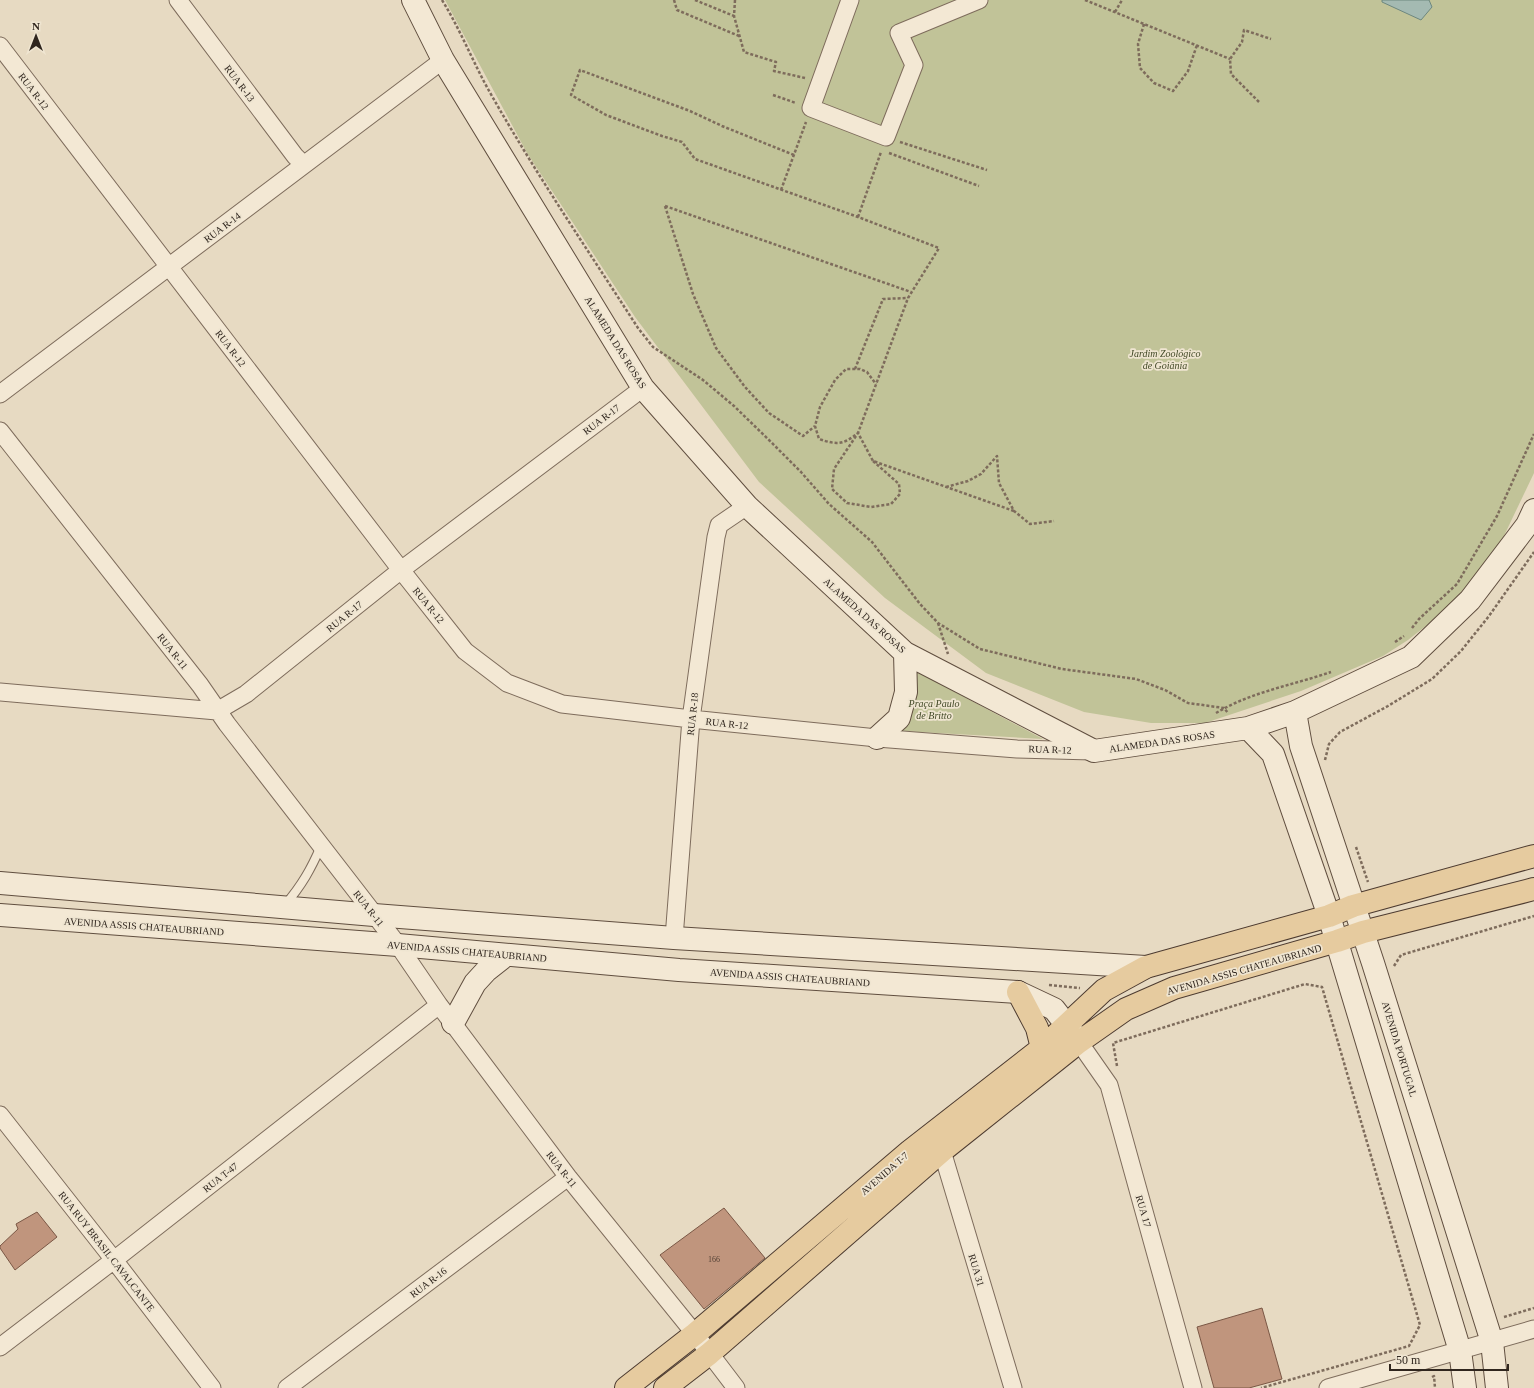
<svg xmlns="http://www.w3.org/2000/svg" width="1534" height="1388" font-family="'Times New Roman',serif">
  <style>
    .green { fill: #c1c398 }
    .water { fill: #a4bab2; stroke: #6d877f }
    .building { fill: #c0957d; stroke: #7a5745 }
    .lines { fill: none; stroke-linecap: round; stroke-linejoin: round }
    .lane-casing { stroke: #7e6c5c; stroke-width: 10 }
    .street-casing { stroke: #7e6c5c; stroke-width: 19 }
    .secondary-casing { stroke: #604e3f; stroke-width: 24 }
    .primary-casing { stroke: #4d3b30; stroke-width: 24 }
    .path { stroke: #7e6c5c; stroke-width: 2.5; stroke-dasharray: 3 2; stroke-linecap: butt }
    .lane { stroke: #f3e8d4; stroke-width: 8 }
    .street { stroke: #f3e8d4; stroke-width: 17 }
    .secondary { stroke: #f3e8d4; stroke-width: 22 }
    .primary { stroke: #e6cb9f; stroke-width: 22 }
    .labels { text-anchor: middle; stroke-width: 3.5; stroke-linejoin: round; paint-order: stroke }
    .number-label { font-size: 8px; fill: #544236 }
    .street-label { font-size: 10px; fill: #30261e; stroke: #efe5d1 }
    .park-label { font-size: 10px; font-style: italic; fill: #434a27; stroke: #efe5d1 }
  </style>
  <rect width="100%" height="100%" fill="#e7dac2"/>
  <path class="green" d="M445,0H1534V473L1491,563L1455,603L1408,640L1383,656L1301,691L1205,723H1151L1084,712L986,673L885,598L759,482L635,317L527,153Z
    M914,670L1043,739L901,731Z"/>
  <path class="water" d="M1382,0H1429L1432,7L1421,20L1382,2Z"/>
  <path class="building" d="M724,1208L765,1258L704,1309L660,1255Z
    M37,1212L57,1237L15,1270L0,1248V1246L18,1229L16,1224Z
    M1262,1308L1282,1379L1249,1388H1214L1197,1327Z"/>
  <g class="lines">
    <g class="lane-casing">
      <path id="lane" d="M285,905C302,885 311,869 321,846"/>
    </g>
    <g class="street-casing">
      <path id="street" d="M178,0L295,156L304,165
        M850,0L811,108L886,137L914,65L899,33L979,0
        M0,46L401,570L465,651L507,683L562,704L691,719L877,738L1017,749L1092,751
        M0,394L443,60
        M0,431L200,685L227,724L398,945L439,1005L568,1177L695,1334L736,1388
        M0,692L217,711L246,694L401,570L643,388
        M674,938L691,719L716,537L719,525L747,506
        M1079,1042L1109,1085L1193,1388
        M0,1115L114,1260L212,1388
        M942,1151L1013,1388
        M0,1347L114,1260L439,1005
        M287,1388L568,1177
        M1328,1388L1534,1329"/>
    </g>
    <g class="secondary-casing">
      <path id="secondary" d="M413,0L443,60L643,388L747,506L905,653L1094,751L1248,728L1295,712L1411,657L1470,600L1527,525L1534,510
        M1295,712L1301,746L1373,963L1492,1342L1497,1388
        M1248,728L1273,754L1329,916L1460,1351L1465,1388
        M877,738L899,718L906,692L905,653
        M0,883L374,915L674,938L1146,967
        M0,915L398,945L679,970L1018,992L1054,1009L1079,1041
        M453,1023L475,983L486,971L506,955"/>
    </g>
    <g class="primary-casing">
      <path id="primary" d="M1018,992L1037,1028L1042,1048
        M626,1388L695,1334L910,1151L1042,1048L1104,990L1146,967L1329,916L1353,906L1534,856
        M665,1388L709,1354L942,1151L1079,1042L1126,1009L1174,988L1337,941L1363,932L1534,889"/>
    </g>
    <path class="path" d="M442,0C460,29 472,60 488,89C534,171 587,249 638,328L653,347L703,380L734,406L769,440L801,472L829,504L872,542L920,604L938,623L980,649L1062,669L1136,679L1165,690L1188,703L1224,708L1228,713
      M674,0L677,10L739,36
      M695,0L734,16
      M735,0L734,16L744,52L776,62L774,71L805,78
      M1085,0L1230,59
      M1115,12L1122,0
      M1144,24L1138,44L1140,68L1154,83L1173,91L1188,71L1197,45
      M773,95L796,103
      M1259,102L1231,74L1230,59L1242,42L1244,30L1271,39
      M900,142L987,170
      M889,153L979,186
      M794,155L722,126L690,111L580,70L571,95L606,115L662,136L682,142L695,159L858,217L939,248L908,298L858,433C843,445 837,445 819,439L815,426L820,407L835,380L846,369H860L867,372L876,384
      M781,190L806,122
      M665,206L693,294L716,348L745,387L769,413L803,436L815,426
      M665,206L911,292
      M858,217L881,152
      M855,369L883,299L908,298
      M873,461L899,484L900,494L891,504L871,507L847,503L832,489L834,469L858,433L873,461L1014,511
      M946,487L968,481L981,474L997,456L999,483L1014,511L1030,524L1054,521
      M938,623L948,654
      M1412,628L1419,619L1457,584L1497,516L1534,434
      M1395,642L1404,636
      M1216,713C1251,692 1293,685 1331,672
      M1325,760L1329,744L1340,732L1388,706L1432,679L1461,651L1489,616L1534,552
      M1356,847L1368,882
      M1394,966L1401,955L1534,916
      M1049,985L1080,988
      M1117,1066L1113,1043L1305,984L1322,987L1420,1325L1409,1346L1261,1388
      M1504,1317L1534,1308
      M1432,1377L1434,1376L1435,1388"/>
    <use href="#lane" class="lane"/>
    <use href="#street" class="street"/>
    <use href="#secondary" class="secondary"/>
    <use href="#primary" class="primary"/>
  </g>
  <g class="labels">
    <g class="number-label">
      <text x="714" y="1262">166</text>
    </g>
    <g class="street-label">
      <text transform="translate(240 83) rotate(53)" y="4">RUA R-13</text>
      <text transform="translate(34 91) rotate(53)" y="4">RUA R-12</text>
      <text transform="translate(222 227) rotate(-37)" y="4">RUA R-14</text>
      <text transform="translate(616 342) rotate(58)" y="4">ALAMEDA DAS ROSAS</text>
      <text transform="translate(231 348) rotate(53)" y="4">RUA R-12</text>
      <text transform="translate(601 419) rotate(-37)" y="4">RUA R-17</text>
      <text transform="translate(429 605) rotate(51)" y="4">RUA R-12</text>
      <text transform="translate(865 615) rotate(42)" y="4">ALAMEDA DAS ROSAS</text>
      <text transform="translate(344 616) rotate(-39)" y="4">RUA R-17</text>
      <text transform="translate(173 651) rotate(52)" y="4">RUA R-11</text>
      <text transform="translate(692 714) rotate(-84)" y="4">RUA R-18</text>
      <text transform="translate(727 723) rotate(6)" y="4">RUA R-12</text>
      <text transform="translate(1162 741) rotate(-8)" y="4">ALAMEDA DAS ROSAS</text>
      <text transform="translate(1050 749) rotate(2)" y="4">RUA R-12</text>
      <text transform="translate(369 908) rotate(52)" y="4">RUA R-11</text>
      <text transform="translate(144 926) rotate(4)" y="4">AVENIDA ASSIS CHATEAUBRIAND</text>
      <text transform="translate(467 951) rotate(5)" y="4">AVENIDA ASSIS CHATEAUBRIAND</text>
      <text transform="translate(1244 969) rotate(-16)" y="4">AVENIDA ASSIS CHATEAUBRIAND</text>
      <text transform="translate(790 977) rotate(4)" y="4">AVENIDA ASSIS CHATEAUBRIAND</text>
      <text transform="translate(1400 1049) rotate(73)" y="4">AVENIDA PORTUGAL</text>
      <text transform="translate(562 1169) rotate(52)" y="4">RUA R-11</text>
      <text transform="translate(884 1173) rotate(-41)" y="4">AVENIDA T-7</text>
      <text transform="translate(220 1177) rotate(-38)" y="4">RUA T-47</text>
      <text transform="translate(1144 1211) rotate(74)" y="4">RUA 17</text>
      <text transform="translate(107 1251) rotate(52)" y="4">RUA RUY BRASIL CAVALCANTE</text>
      <text transform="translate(977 1270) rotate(73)" y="4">RUA 31</text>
      <text transform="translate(428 1282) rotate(-37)" y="4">RUA R-16</text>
    </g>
    <g class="park-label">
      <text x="1165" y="357">Jardim Zoológico<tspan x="1165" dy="12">de Goiânia</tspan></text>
      <text x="934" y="707">Praça Paulo<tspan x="934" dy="12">de Britto</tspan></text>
    </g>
  </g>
  <g transform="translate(36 36)" stroke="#efe5d1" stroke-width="3" paint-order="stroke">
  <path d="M0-3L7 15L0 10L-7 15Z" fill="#30261e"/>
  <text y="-6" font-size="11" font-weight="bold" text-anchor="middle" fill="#30261e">N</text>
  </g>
  <path d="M1390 1364v6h118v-6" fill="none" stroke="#30261e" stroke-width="2"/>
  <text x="1396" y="1364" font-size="12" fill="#30261e" stroke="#efe5d1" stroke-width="3" paint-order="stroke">50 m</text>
</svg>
